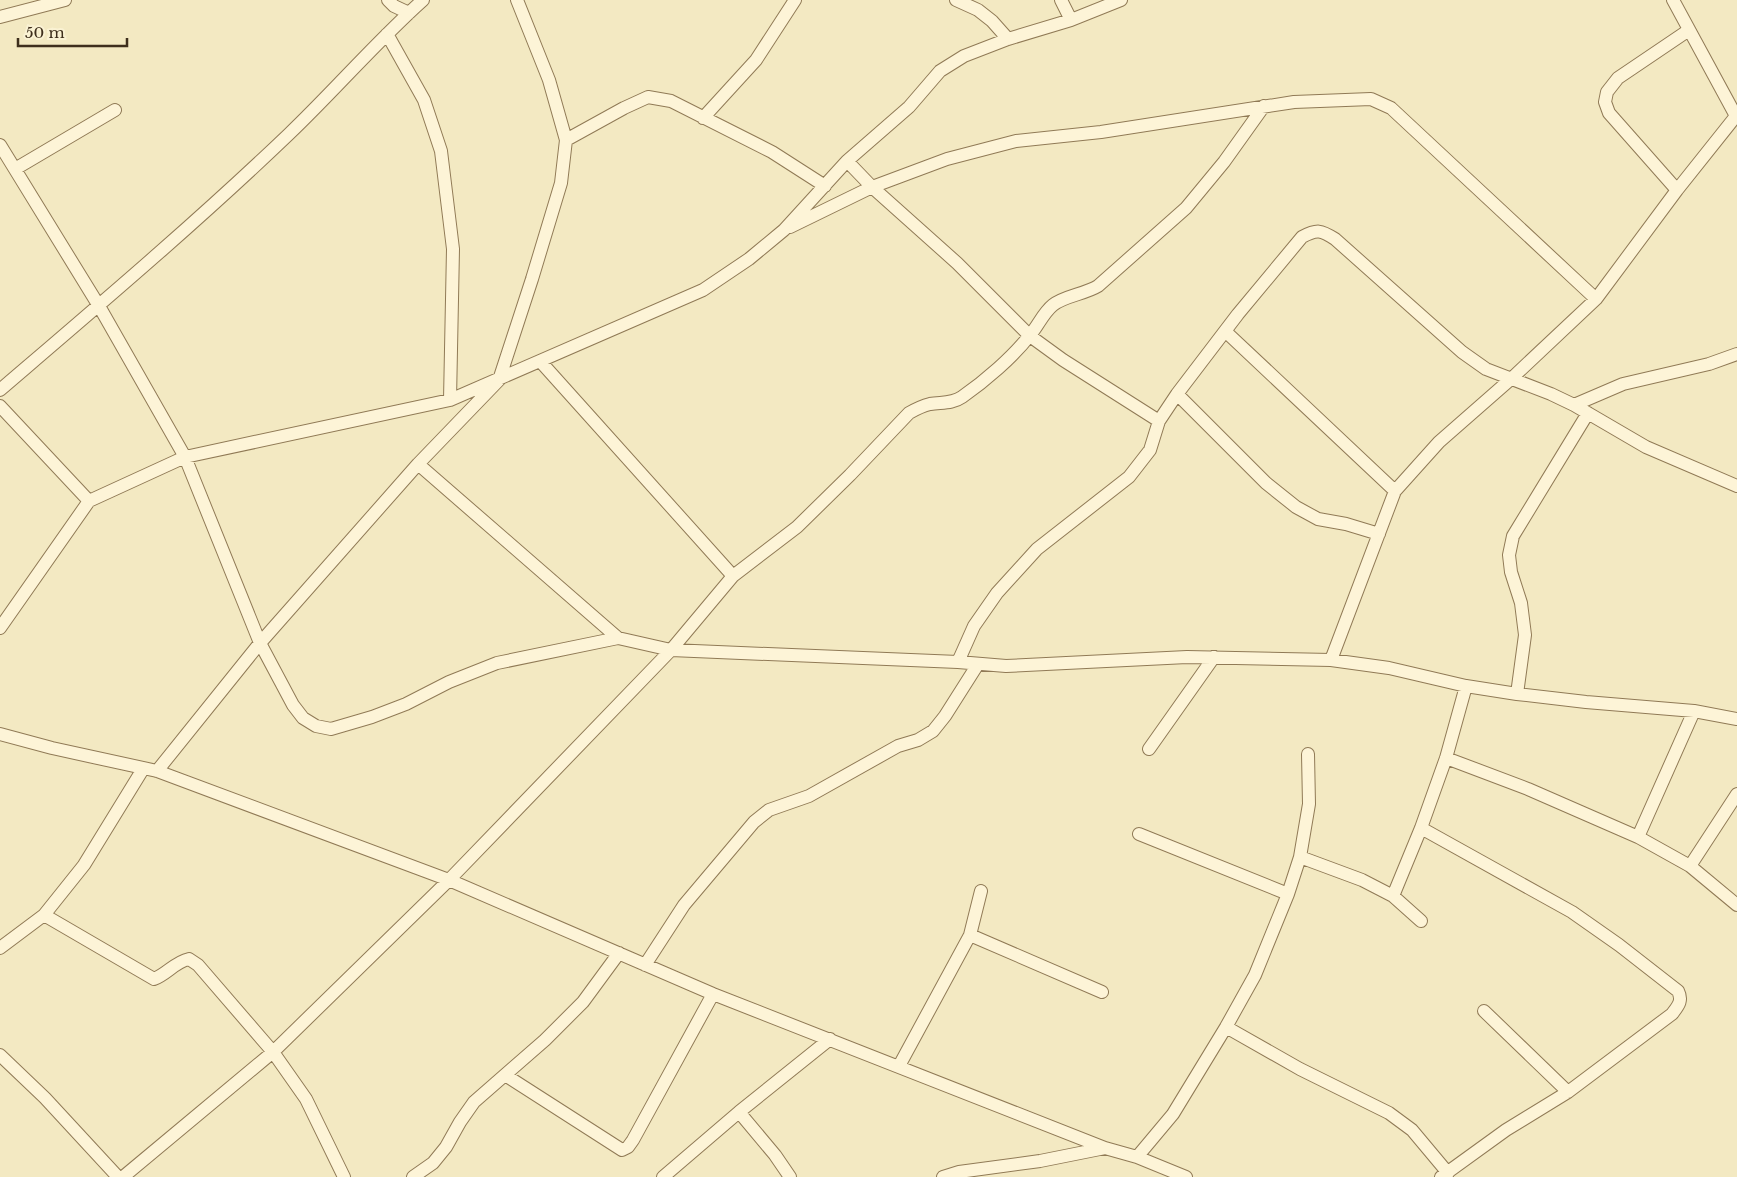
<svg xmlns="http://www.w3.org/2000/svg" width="1737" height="1177" font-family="'Libre Baskerville',serif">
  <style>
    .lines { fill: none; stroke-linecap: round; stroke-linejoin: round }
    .street-casing { stroke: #907a56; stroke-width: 14 }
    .street { stroke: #fdf4d7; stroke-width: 12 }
  </style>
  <rect width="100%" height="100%" fill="#f3e9c2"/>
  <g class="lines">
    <g class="street-casing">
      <path id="street" d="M388,0L394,6L409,13
        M956,0L978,10L992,21L1008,39
        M1061,0L1071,20
        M1673,0L1737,118
        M0,17L65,0
        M387,34L424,100L441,151L453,249L450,400
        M703,118L756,60L795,0
        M566,140L624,108L648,97L671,101L772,152L825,186
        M0,145L99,306L185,457L260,643L293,705L303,718L316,726L331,729L372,717L406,704L449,682L497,663L618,638
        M847,161L872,187L957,263L1030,336L1063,360L1159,421
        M15,169L115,110
        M1677,190L1609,113L1605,102L1607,92L1618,78L1689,30
        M790,227L872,187L947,159L1016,141L1101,132L1294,102L1371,99L1391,108L1596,299
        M1225,331L1395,491
        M540,361L733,576
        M0,390C98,306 196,223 289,134C335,90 376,42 423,0
        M1177,394L1266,483L1296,507L1318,519L1346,524L1379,534
        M1574,405L1623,384L1709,364L1737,354
        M0,406L89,501
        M418,464L618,638L671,650L733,576L797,527L850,475L909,413C916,409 922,406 930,404C941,402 952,404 962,397C985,381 1013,357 1030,335C1038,326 1043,313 1053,305C1064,296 1085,294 1098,286L1186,208L1224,162L1264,106
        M0,628L89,501L185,457L450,400L703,290L749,259L784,230L847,161L909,107L940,71L964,56L1008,39L1071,20L1121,0
        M1331,660L1395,491L1439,442L1512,378L1596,299L1677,190L1736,116
        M958,662L974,626L997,593L1037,549L1129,477L1150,450L1159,421L1177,394L1238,314L1302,237C1317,229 1321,230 1335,239L1462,352L1486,369L1551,394L1574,405L1646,447L1737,486
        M1517,694L1525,635L1521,603L1511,572L1509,555L1513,536L1588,413
        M0,734L52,748L157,771L449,880L713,994L1105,1148L1137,1157L1186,1177
        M1149,749L1214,657
        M1446,758L1528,789L1638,837L1690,866L1737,905
        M157,771L260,643L418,464L499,380L532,279L561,183L566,140L549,80L517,0
        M1421,828L1572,912L1619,945L1678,991C1683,1001 1678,1006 1672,1014L1568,1092L1506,1130L1441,1177
        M1139,834L1288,894
        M1638,837L1694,711
        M1300,857L1362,880L1393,896L1421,921
        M1690,866L1737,794
        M1393,896L1421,828L1446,758L1466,686
        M44,915L154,979C167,974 175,962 189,959L198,965L273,1052L306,1099L344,1177
        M970,935L1102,992
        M0,948L44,915L84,865L143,769
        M645,965L684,905L754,822L769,810L809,796L898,746L918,740L933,731L945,716L978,664
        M1484,1011L1568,1092
        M1226,1027L1300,1069L1389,1113L1412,1130L1448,1173
        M0,1055L45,1098L118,1177
        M899,1066L970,935L981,891
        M505,1075L622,1150L628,1147L633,1140L713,994
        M739,1112L775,1155L790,1177
        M1137,1157L1173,1114L1226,1027L1255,975L1288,894L1300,857L1309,804L1308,754
        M123,1177L273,1052L449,880L671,650L958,662L1006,666L1187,657L1331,660L1389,668L1466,686L1517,694L1586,702L1694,711L1737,719
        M413,1177L433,1163L446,1147L460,1122L474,1102L545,1040L583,1002L619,953
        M663,1177L739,1112L830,1039
        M943,1177L959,1172L1040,1161L1105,1148"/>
    </g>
    <use href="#street" class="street"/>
  </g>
  <path d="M18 38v8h109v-8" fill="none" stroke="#3e2f1c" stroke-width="2.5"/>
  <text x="25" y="38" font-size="15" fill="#3e2f1c" stroke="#faf2d3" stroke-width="4" paint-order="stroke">50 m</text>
</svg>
